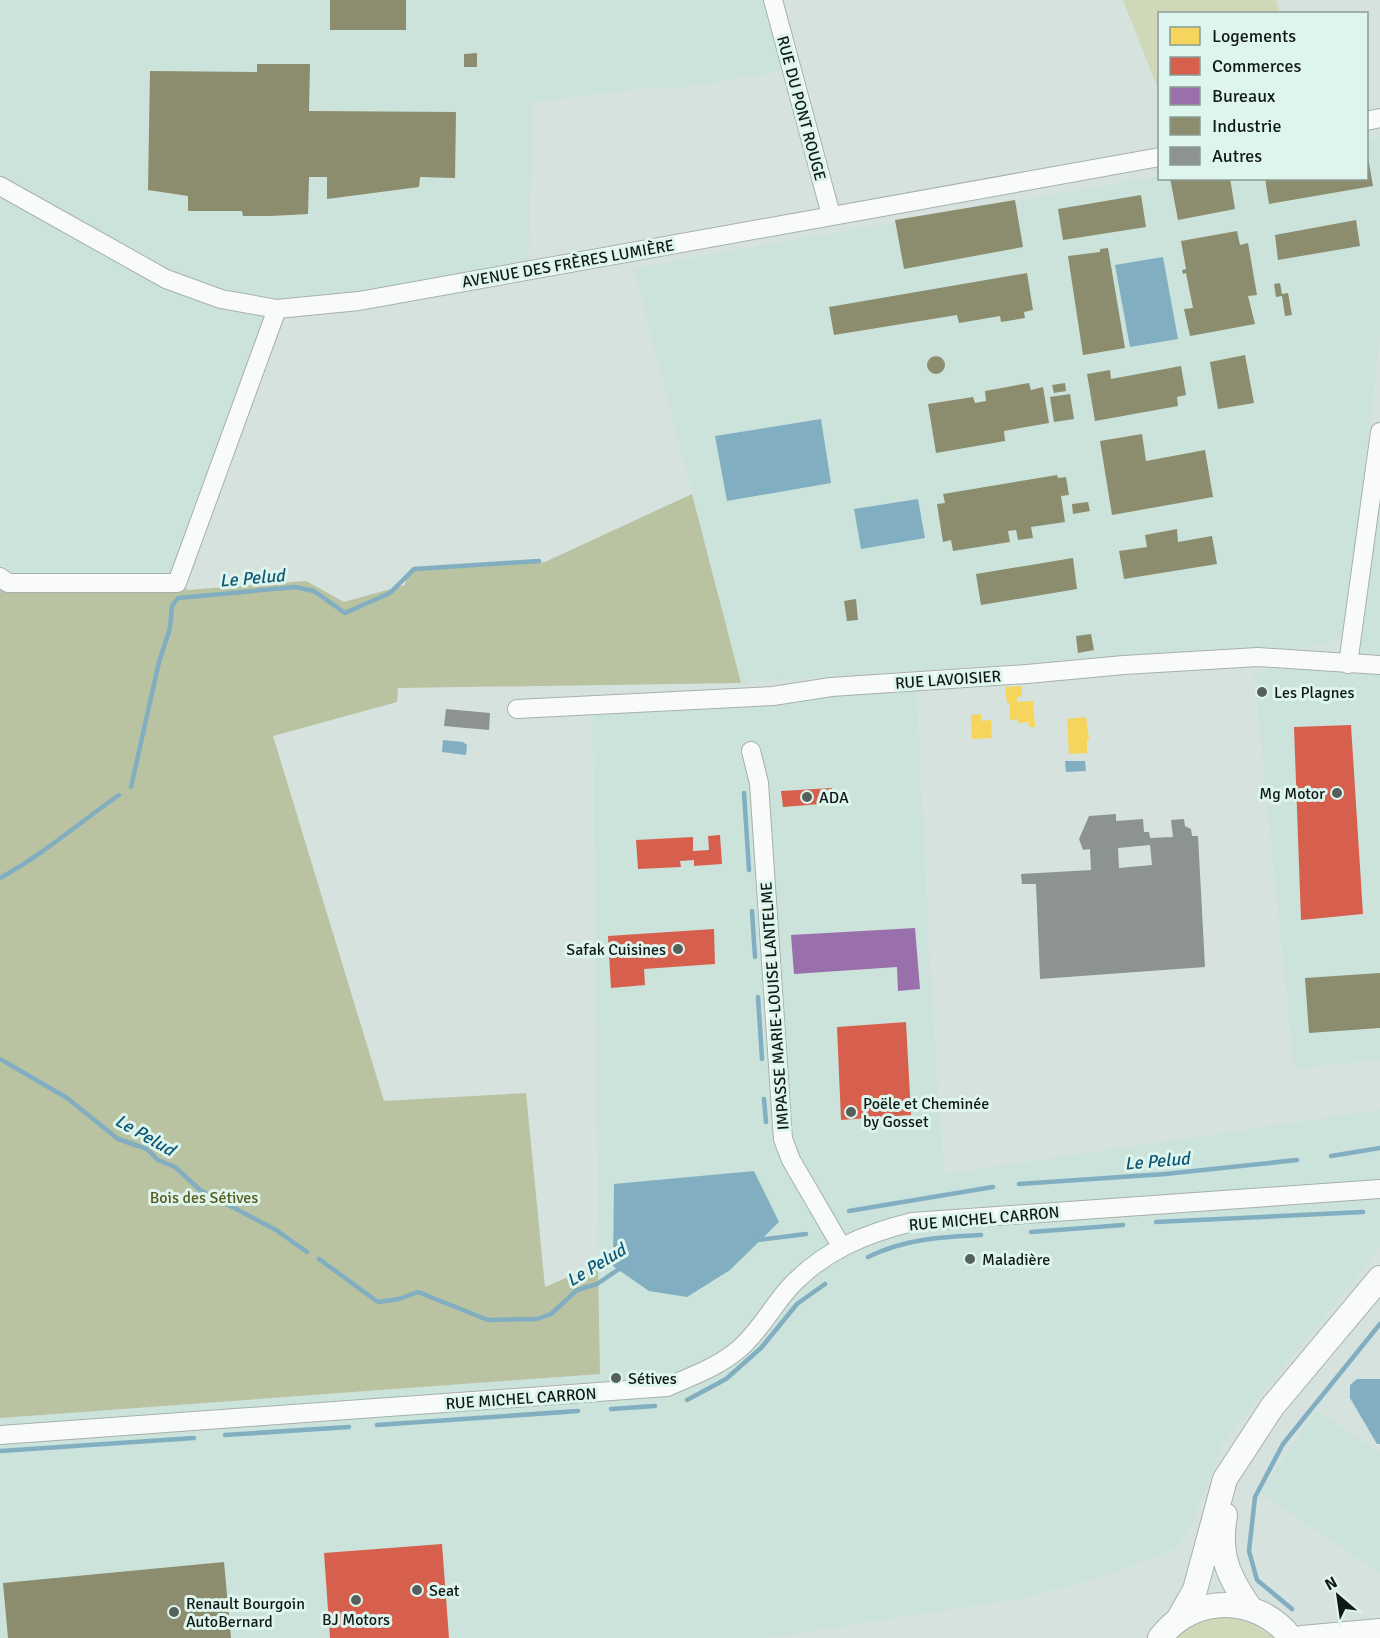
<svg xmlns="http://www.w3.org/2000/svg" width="1380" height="1638" font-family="Signika,sans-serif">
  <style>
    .built { fill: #cbe3da }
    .green { fill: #d0d8ba }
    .forest { fill: #b9c2a1 }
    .water { fill: #82aec2 }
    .homes { fill: #f6d55c }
    .shops { fill: #d6604d }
    .offices { fill: #9970ab }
    .industry { fill: #8c8c6e }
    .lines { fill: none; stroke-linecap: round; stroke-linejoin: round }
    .stream { stroke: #82aec2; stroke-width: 4.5 }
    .building { fill: #8d9490; fill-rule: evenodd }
    .minor-casing { stroke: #a7b0ad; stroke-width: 20 }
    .major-casing { stroke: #a7b0ad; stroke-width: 26 }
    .minor { stroke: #f9fbfa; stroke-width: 18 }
    .major { stroke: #f9fbfa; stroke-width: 24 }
    .poi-dot { fill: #555f5c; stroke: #ddf5ec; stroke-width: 2 }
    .labels { text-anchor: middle; stroke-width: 6; stroke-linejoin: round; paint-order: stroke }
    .street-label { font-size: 16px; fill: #101916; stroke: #ddf5ec }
    .poi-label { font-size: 16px; fill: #101916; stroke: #ddf5ec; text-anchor: start }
    .park-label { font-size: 16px; fill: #575b1c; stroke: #ddf5ec }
    .water-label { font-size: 18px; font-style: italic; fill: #0f5878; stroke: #ddf5ec }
  </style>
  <rect width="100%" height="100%" fill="#d6e2de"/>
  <path class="built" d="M0,0H773L792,69L677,88H648L532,102L529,270L277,309L177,583L0,577Z
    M1380,137V336L1345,634L1328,642L1304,649H1215L741,683L634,268L1159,176L1160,178H1366L1367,139Z
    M1380,458V1060L1294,1068L1254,671L1355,661Z
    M916,682L932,1006L944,1174L1380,1110V1248L1223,1442L1191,1526L1174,1549L1107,1575L1024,1598L767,1638H0V1418L600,1374L593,709Z
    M1316,1410L1380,1453V1573L1260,1493Z"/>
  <path class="green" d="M1123,0H1276L1280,13L1160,14L1159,91Z
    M1224,1616L1248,1620L1273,1638H1174L1201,1620Z"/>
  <path class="forest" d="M692,494L741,683L398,688L397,702L273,736L384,1101L526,1093L545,1287L598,1264L600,1374L0,1418V577L177,583L188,590L306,581L344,602L405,585L406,578L416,570L545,562Z"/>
  <path class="water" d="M1163,257L1178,339L1130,347L1115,265Z
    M821,419L831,483L727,501L715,436Z
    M918,499L925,538L861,549L854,509Z
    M443,740L463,742L467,745L466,755L442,752Z
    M1065,761H1085L1086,771L1066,772Z
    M754,1171L779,1222L730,1270L687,1297L649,1291L613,1266L614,1184Z
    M1357,1379H1380V1444H1377L1350,1398V1385Z"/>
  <path class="homes" d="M1021,686L1022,696L1017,697V702L1033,701L1035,727H1029L1028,722L1018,723V719L1010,720V703H1007L1005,687Z
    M981,714V721L991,720L992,738L972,739L971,715Z
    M1086,717L1089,739L1087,740V753L1069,754L1067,719Z"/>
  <path class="shops" d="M1351,725L1363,914L1301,920L1294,727Z
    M832,788L833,803L783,807L781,791Z
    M720,835L722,864L694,866V860L680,861L681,867L638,869L636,840L693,837V851L709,850L708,836Z
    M714,929L715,964L644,969L645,985L611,988L608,936Z
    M906,1022L911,1115L841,1120L837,1027Z
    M974,1255L975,1261L966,1262L965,1257Z
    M620,1374L621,1381H611L610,1375Z
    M442,1544L449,1638H330L324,1553Z"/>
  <path class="offices" d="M915,928L920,989L898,991L897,967L794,974L791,935Z"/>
  <path class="industry" d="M330,0H406V30H330Z
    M477,53V67H464V54Z
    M257,64H310L309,111L456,112L455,178L420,177L419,187L327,199V177H309L308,214L271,216H243L242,211H188V196L148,190L150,71L257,72Z
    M1368,157L1373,186L1269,204L1265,178H1366Z
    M1170,178H1230L1235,209L1178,220Z
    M1141,195L1146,227L1063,240L1058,209Z
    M1015,200L1023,247L904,269L895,220Z
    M1356,220L1360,246L1278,260L1275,235Z
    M1237,231L1240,245L1248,243L1257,295L1248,296L1255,324L1190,336L1184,309L1193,308L1186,273L1183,274L1182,270L1186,269L1181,241Z
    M1108,248L1125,348L1083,355L1068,256L1100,252V249Z
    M1027,273L1033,310L1024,312L1025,318L1001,322L1000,316L959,323L957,315L834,335L829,307Z
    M1280,283L1282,294L1288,293L1292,315L1285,316L1282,296L1276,297L1274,284Z
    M1245,355L1254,403L1218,409L1210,362Z
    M927 365a9 9 0 1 1 18 0a9 9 0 1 1-18 0Z
    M1181,366L1186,395L1177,397L1178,406L1095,421L1087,374L1110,370L1111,379Z
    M1029,383L1031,390L1043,387L1049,423L1004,431L1005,441L936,453L928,404L973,397L975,403L986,401L985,391Z
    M1065,383L1066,391L1054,393L1052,385Z
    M1070,394L1074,419L1054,422L1050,397Z
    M1142,434L1146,461L1205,450L1213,497L1112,515L1100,441Z
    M1057,475L1058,478L1066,477L1069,495L1061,496L1065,522L1031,527L1033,538L1018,540L1016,530L1008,531L1010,542L953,551L951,540L943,542L937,504L945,503L943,494Z
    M1088,502L1090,511L1073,514L1072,504Z
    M1177,529L1178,542L1212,536L1217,564L1124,579L1119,551L1147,547L1145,535Z
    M1073,558L1077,589L981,605L976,574Z
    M856,599L858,620L847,621L844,601Z
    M1091,634L1094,650L1078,653L1076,636Z
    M1266,686L1267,696L1258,697L1257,688Z
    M1380,973V1028L1309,1033L1305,978Z
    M224,1562L231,1638H8L3,1583Z"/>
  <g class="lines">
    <path class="stream" d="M131,787L159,662L170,628L172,606L178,598L295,587L314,591L345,613L390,593L414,569L539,561
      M744,793L749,870
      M0,878C42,855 79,823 119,795
      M752,911L755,957
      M758,997L762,1059
      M0,1059L67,1098L118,1139L147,1149L158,1160L175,1167L200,1190L276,1230L307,1252
      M764,1099L766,1122
      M1331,1156L1380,1148
      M1019,1184L1165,1174L1297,1160
      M849,1211L993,1187
      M1156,1222L1363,1212
      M1031,1232L1123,1225
      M758,1240L806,1234
      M868,1257C905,1239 940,1237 981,1235
      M319,1259L378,1302L399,1299L418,1292L488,1320L537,1319L551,1314L577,1290L597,1284L622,1267
      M687,1400L726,1379L761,1348L797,1304L825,1284
      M611,1409L655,1406
      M377,1425L578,1411
      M225,1435L349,1427
      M0,1451L194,1438
      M1292,1609L1257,1580L1249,1551L1255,1497L1283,1444L1380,1324"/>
  </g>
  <path class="building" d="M446,709L490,713L489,730L444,726Z
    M1116,814V821L1143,819L1144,832H1149L1150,838L1173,837L1171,820L1184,819L1185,826L1191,829L1192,836H1198L1205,967L1040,979L1036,884H1022L1021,874L1091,870L1090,849L1083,850L1079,839L1089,816ZM1150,845L1152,865L1119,868L1118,848Z"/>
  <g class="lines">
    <g class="minor-casing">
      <path id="minor" d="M773,0L831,215
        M1366,121L1380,118
        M0,186L166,279L221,299L277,309L359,301L1160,157
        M0,577L8,583H177L277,309
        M1348,664L1380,432
        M517,709L773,696L831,687L1027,674L1124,665L1258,657L1380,665
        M751,751L759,783L783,1139L791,1160L841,1246
        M0,1435L667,1387C692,1376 718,1367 739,1349C759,1332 772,1307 789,1288C823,1251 864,1234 912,1222L1380,1189"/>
    </g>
    <g class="major-casing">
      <path id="major" d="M1225,1515C1218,1555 1228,1576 1250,1608
        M1179,1618L1195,1590L1225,1479L1272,1407L1380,1278
        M1160,1638C1193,1594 1257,1594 1291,1638
        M1302,1638L1380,1631"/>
    </g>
    <use href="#minor" class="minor"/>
    <use href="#major" class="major"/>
  </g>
  <g class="poi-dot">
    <circle cx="1262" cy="692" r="6"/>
    <circle cx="1337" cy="793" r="6"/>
    <circle cx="807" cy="797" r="6"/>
    <circle cx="678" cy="949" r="6"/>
    <circle cx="851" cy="1112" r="6"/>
    <circle cx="970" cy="1259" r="6"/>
    <circle cx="616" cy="1378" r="6"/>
    <circle cx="417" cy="1590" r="6"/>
    <circle cx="356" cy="1600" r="6"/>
    <circle cx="174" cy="1612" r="6"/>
  </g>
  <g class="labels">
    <g class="street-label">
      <text transform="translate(802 108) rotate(75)" y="6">RUE DU PONT ROUGE</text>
      <text transform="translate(568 263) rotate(-10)" y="6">AVENUE DES FRÈRES LUMIÈRE</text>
      <text transform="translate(948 679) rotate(-4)" y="6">RUE LAVOISIER</text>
      <text transform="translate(774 1006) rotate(-94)" y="6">IMPASSE MARIE-LOUISE LANTELME</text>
      <text transform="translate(984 1218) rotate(-5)" y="6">RUE MICHEL CARRON</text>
      <text transform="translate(521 1398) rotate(-4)" y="6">RUE MICHEL CARRON</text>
    </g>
    <g class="poi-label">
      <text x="1274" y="698">Les Plagnes</text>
      <text x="1325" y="799" text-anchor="end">Mg Motor</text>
      <text x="819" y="803">ADA</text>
      <text x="666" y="955" text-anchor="end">Safak Cuisines</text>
      <text x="863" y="1109">Poële et Cheminée<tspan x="863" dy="18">by Gosset</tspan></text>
      <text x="982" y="1265">Maladière</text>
      <text x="628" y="1384">Sétives</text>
      <text x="429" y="1596">Seat</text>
      <text x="186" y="1609">Renault Bourgoin<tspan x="186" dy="18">AutoBernard</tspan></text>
      <text x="356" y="1625" text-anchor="middle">BJ Motors</text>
    </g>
    <g class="park-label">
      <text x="204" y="1203">Bois des Sétives</text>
    </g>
    <g class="water-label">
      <text transform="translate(252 578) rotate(-5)" y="6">Le Pelud</text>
      <text transform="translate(145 1135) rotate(30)" y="6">Le Pelud</text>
      <text transform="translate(1157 1161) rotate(-5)" y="6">Le Pelud</text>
      <text transform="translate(596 1265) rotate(-31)" y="6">Le Pelud</text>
    </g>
  </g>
  <rect x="1158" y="12" width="210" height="168" fill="#ddf5ec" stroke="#8b9d96" stroke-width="1.5"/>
  <rect x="1170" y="27" width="30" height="18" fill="#f6d55c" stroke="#8b9d96" stroke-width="1.5"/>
  <text x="1212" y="42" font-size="18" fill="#101916">Logements</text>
  <rect x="1170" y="57" width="30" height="18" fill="#d6604d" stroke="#8b9d96" stroke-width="1.5"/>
  <text x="1212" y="72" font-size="18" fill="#101916">Commerces</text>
  <rect x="1170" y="87" width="30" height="18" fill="#9970ab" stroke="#8b9d96" stroke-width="1.5"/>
  <text x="1212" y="102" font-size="18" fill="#101916">Bureaux</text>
  <rect x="1170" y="117" width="30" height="18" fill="#8c8c6e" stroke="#8b9d96" stroke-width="1.5"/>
  <text x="1212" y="132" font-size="18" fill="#101916">Industrie</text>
  <rect x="1170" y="147" width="30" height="18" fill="#8d9490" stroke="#8b9d96" stroke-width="1.5"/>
  <text x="1212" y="162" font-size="18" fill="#101916">Autres</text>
  <g transform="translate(1338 1596) rotate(331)" stroke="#ddf5ec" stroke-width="4.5" paint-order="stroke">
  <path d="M0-4.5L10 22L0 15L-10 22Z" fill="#101916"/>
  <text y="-9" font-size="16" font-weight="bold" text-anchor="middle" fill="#101916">N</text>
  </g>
</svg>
